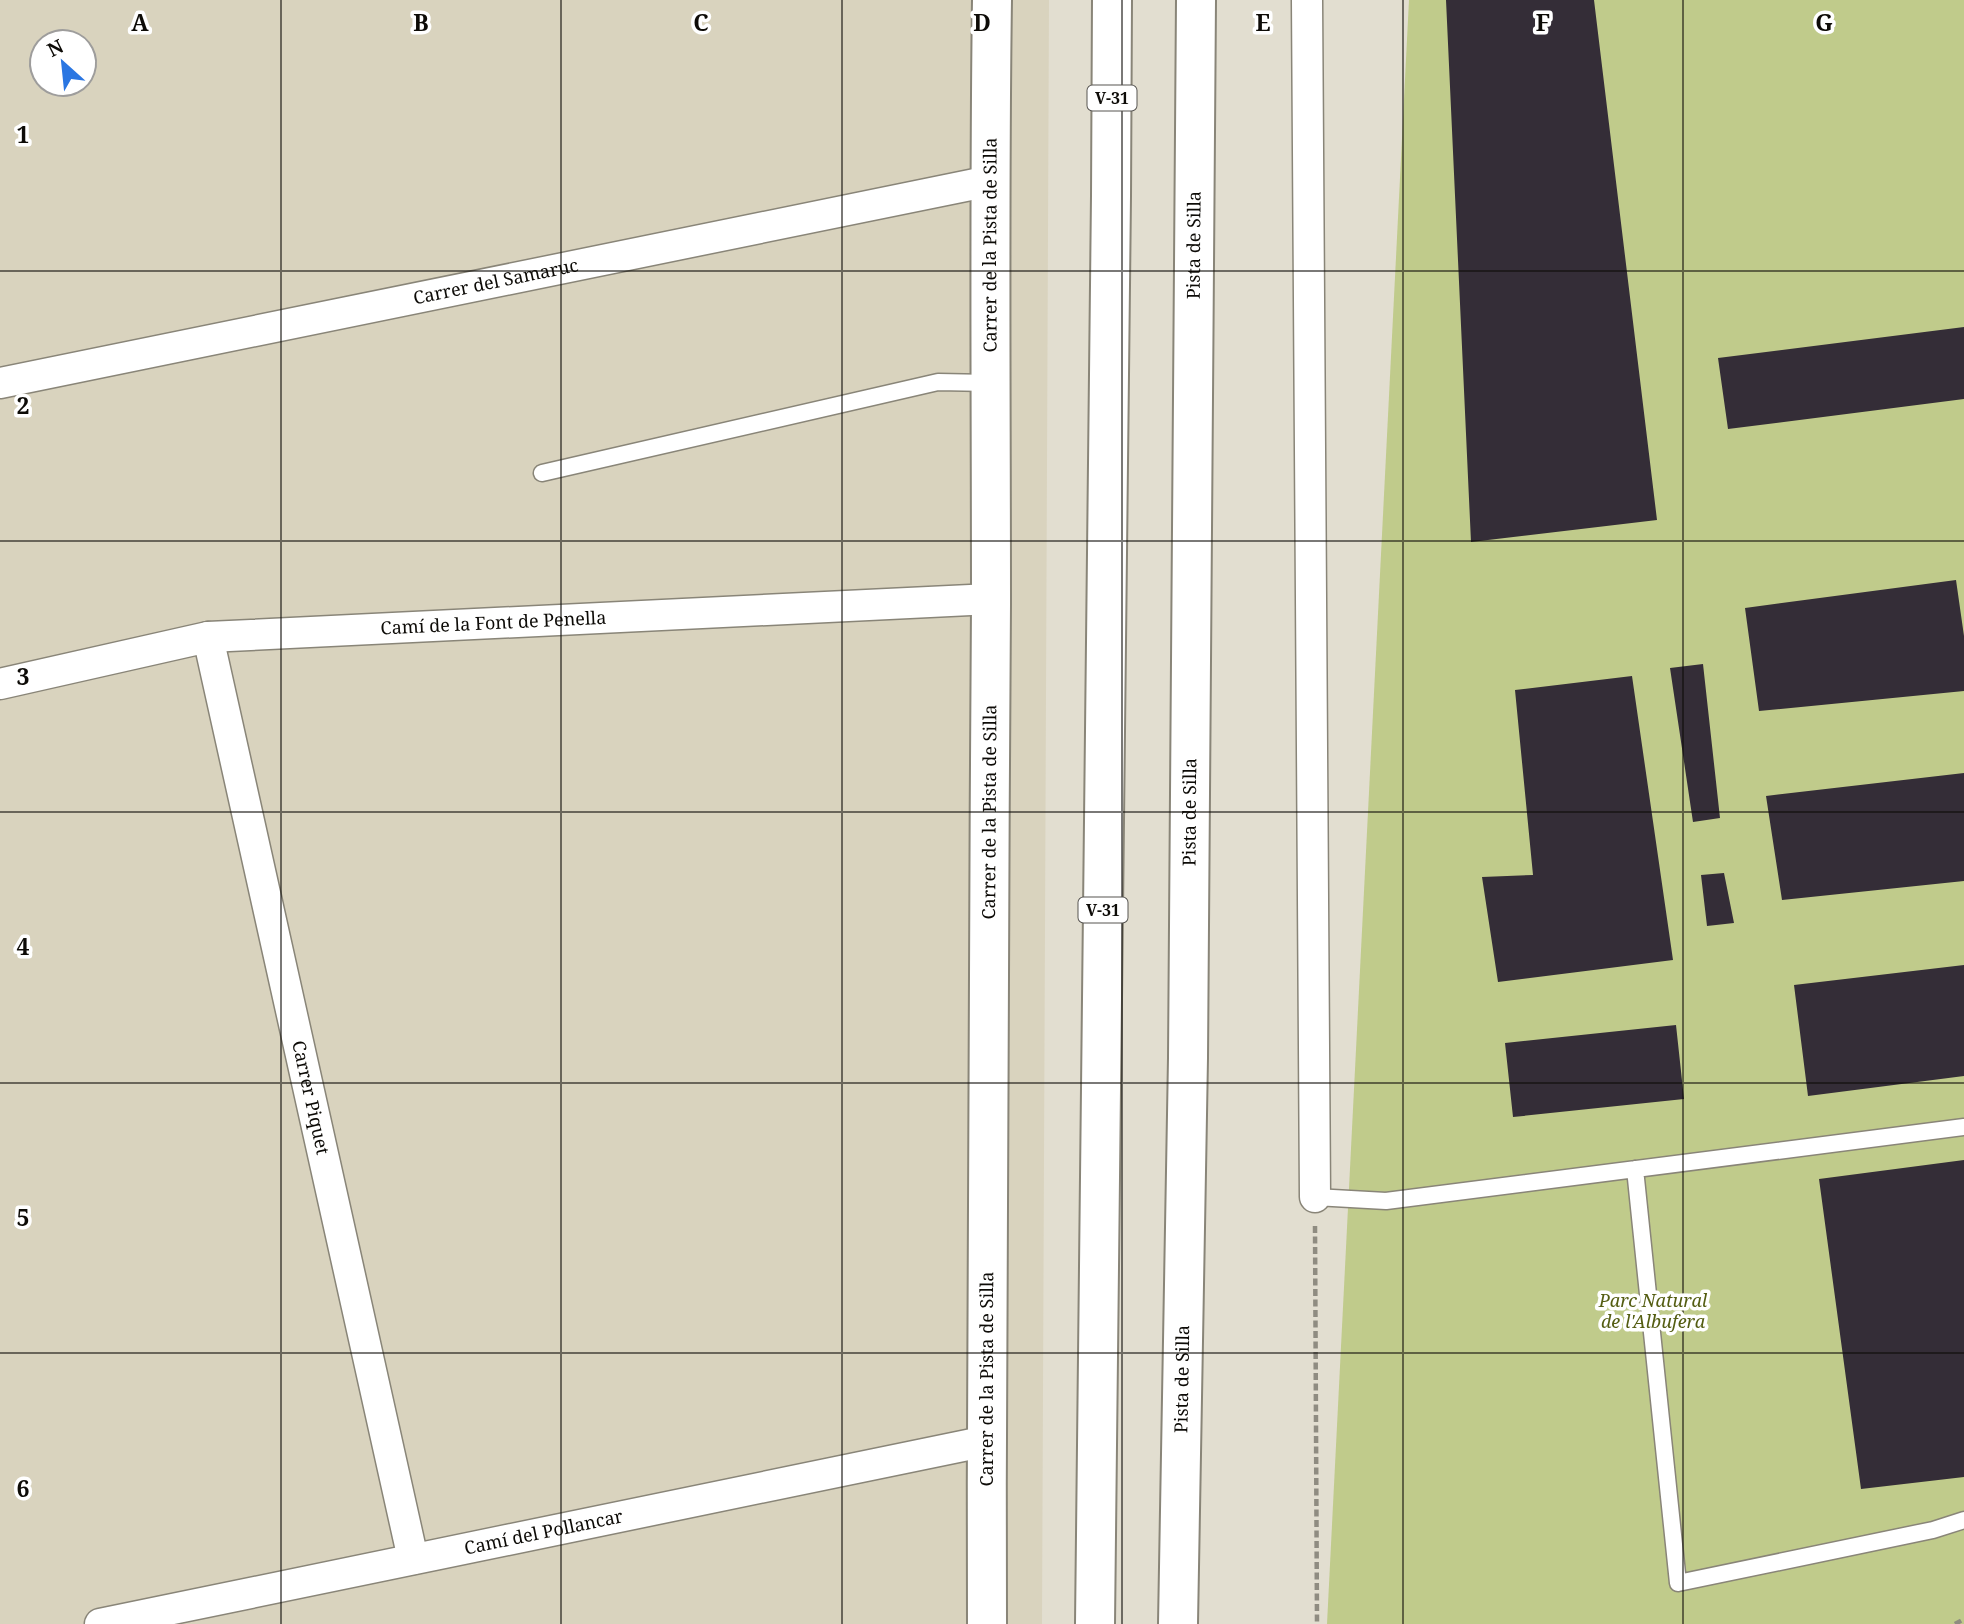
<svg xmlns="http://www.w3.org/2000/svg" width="1964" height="1624" font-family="'Noto Serif',serif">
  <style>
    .built { fill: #d9d3be; fill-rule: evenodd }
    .green { fill: #c0cb8b }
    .building { fill: #342d37 }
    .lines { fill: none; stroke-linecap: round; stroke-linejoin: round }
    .lane-casing { stroke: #898578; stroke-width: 19 }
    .street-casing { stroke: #898578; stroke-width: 33 }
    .secondary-casing { stroke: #898578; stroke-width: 42 }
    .highway-casing { stroke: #898578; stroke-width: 42 }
    .path { stroke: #8f8c81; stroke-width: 4.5; stroke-dasharray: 7 3.5; stroke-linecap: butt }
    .lane { stroke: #fff; stroke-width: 16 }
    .street { stroke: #fff; stroke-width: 30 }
    .secondary { stroke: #fff; stroke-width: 38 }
    .highway { stroke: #fff; stroke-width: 38 }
    .grid { fill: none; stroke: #0d0b07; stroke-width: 2; stroke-opacity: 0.55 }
    .labels { text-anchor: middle; stroke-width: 7; stroke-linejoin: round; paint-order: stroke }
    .shield { fill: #fff; stroke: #565451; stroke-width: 2 }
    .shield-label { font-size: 16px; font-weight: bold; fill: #0d0b07 }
    .street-label { font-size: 18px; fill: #0d0b07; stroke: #fff }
    .park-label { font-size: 18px; font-style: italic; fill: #545d12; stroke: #fff }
    .grid-label { font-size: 23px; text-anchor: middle; font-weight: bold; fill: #0d0b07; stroke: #fff; stroke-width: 7; stroke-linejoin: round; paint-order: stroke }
  </style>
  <rect width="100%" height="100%" fill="#e2ded0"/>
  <path class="built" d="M0,0H1049L1042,1624H0ZM42,42H84V84H42Z"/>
  <path class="green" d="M1409,0H1964V1624H1327Z"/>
  <path class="building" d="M1446,0H1594L1657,520L1471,542Z
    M1964,327V399L1728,429L1718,358Z
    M1956,580L1964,636V691L1759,711L1745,608Z
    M1703,664L1720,818L1693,822L1670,668Z
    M1632,676L1673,960L1498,982L1482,877L1533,875L1515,690Z
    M1964,773V881L1782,900L1766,796Z
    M1724,873L1734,923L1707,926L1701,875Z
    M1964,965V1076L1808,1096L1794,985Z
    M1676,1025L1684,1099L1513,1117L1505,1043Z
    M1964,1160V1477L1861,1489L1819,1179Z"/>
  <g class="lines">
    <g class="lane-casing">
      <path id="lane" d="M542,473L938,382L990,383
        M1635,1169L1678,1583L1933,1530L1964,1520
        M1315,1197L1386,1201L1964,1127"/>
    </g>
    <g class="street-casing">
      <g id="street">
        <path d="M1307,0L1315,1197"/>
        <path id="s1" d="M0,383L990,181"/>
        <path id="s2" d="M208,637L413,1559"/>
        <path id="s3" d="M0,684L208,637L991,599"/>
        <path id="s4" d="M100,1624L987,1441"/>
      </g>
    </g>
    <g class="secondary-casing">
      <g id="secondary">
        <path id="s5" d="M987,1624C986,1284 989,944 991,604C991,403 989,201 992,0"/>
      </g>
    </g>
    <g class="highway-casing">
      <g id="highway">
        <path d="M1095,1624L1111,196L1112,0"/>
        <path id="s6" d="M1178,1624L1188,1058L1196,0"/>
      </g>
    </g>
    <path class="path" d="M1315,1226L1317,1624
      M1955,1624L1964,1619"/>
    <use href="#lane" class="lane"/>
    <use href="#street" class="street"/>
    <use href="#secondary" class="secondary"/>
    <use href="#highway" class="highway"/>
  </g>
  <path class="grid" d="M281,0V1624M561,0V1624M842,0V1624M1122,0V1624M1403,0V1624M1683,0V1624M0,271H1964M0,541H1964M0,812H1964M0,1083H1964M0,1353H1964"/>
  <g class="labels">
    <g class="shield">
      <rect x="1087.5" y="85.5" width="49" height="25" rx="5"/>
      <rect x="1078.5" y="897.5" width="49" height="25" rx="5"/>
    </g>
    <g class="shield-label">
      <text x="1112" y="104">V-31</text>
      <text x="1103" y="916">V-31</text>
    </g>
    <g class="street-label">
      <text dy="6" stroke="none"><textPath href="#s5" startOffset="1379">Carrer de la Pista de Silla</textPath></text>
      <text dy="6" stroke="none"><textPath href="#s6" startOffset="1379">Pista de Silla</textPath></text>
      <text dy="6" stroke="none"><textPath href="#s1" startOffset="506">Carrer del Samaruc</textPath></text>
      <text dy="6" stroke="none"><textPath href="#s3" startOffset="499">Camí de la Font de Penella</textPath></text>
      <text dy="6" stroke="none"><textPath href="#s5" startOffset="812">Carrer de la Pista de Silla</textPath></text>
      <text dy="6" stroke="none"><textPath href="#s6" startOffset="812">Pista de Silla</textPath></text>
      <text dy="6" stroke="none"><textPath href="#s2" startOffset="472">Carrer Piquet</textPath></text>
      <text dy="6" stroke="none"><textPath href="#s5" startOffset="245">Carrer de la Pista de Silla</textPath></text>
      <text dy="6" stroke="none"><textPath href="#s6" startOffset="245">Pista de Silla</textPath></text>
      <text dy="6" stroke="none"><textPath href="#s4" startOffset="453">Camí del Pollancar</textPath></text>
    </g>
    <g class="park-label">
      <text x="1653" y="1307">Parc Natural<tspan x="1653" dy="21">de l'Albufera</tspan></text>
    </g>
  </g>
  <g class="grid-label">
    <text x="140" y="31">A</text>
    <text x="421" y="31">B</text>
    <text x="701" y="31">C</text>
    <text x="982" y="31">D</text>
    <text x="1263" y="31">E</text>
    <text x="1543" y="31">F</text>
    <text x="1824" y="31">G</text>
    <text x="23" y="143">1</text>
    <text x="23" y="414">2</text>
    <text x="23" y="685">3</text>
    <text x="23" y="955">4</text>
    <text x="23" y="1226">5</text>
    <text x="23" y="1497">6</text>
  </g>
  <g transform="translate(63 63) rotate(333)"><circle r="33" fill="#ffffff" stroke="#9e9d9c" stroke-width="2"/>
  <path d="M0-5L12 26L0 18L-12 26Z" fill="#2a76e2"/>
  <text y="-10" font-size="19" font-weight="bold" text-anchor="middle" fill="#0d0b07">N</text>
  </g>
</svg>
